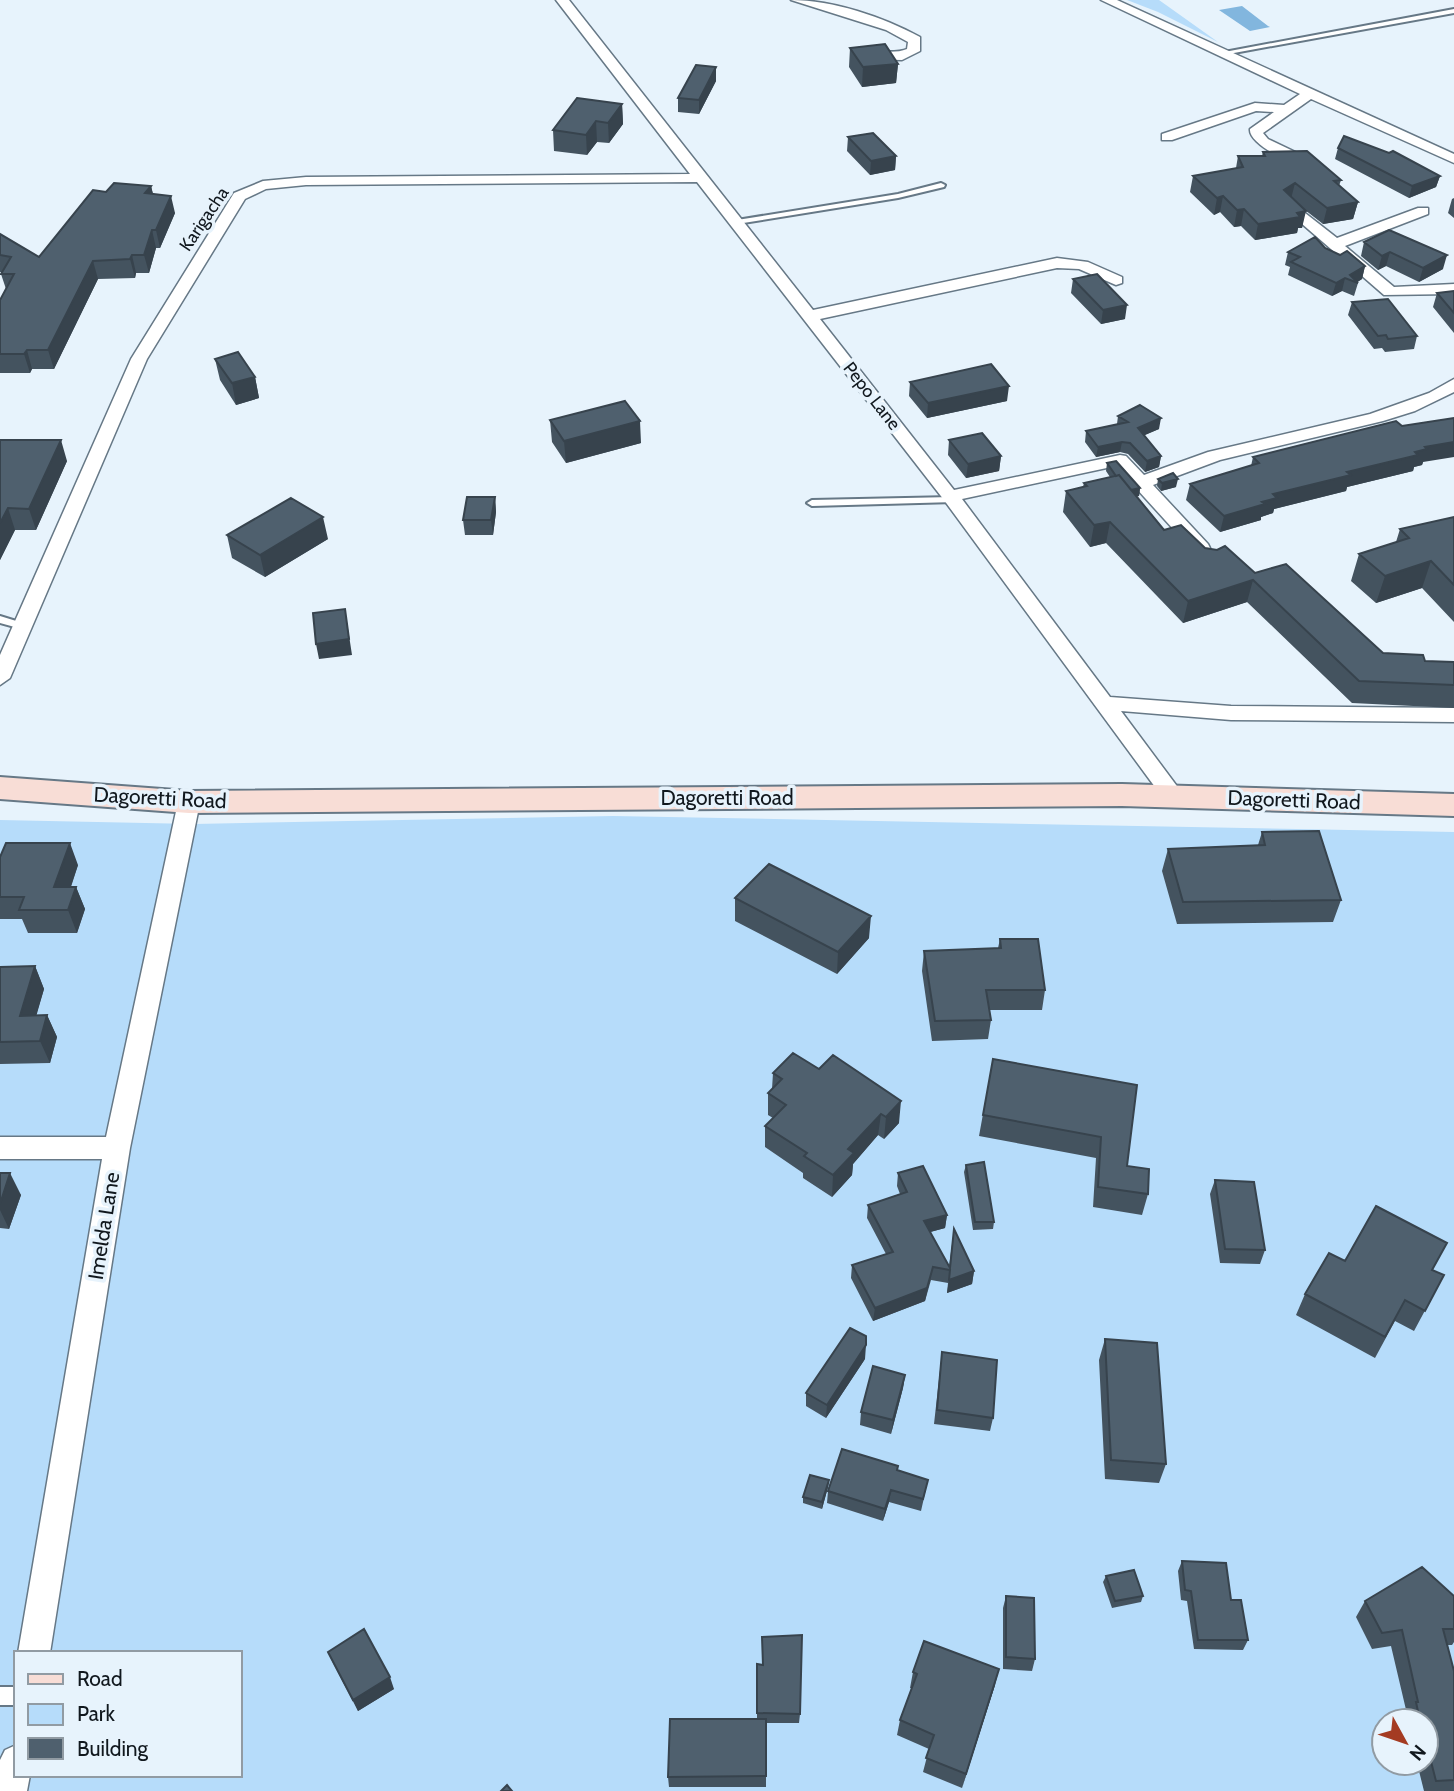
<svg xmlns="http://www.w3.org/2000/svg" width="1454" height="1791" font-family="Cabin,sans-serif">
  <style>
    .green { fill: #b6dcfa; fill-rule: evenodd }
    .water { fill: #82b6de }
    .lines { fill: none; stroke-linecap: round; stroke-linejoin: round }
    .service-casing { stroke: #667886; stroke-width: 4 }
    .minor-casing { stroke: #667886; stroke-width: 3 }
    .secondary-casing { stroke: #667886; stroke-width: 4 }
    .service { fill: #fff; fill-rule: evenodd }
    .minor { fill: #fff; fill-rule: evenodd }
    .secondary { fill: #f8ddd6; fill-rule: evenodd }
    .wall { fill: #44535f }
    .shaded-wall { fill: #37434d }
    .building { fill: #4f606e; stroke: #37434d; stroke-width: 2 }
    .labels { text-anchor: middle; stroke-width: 7; stroke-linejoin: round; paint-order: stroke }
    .far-street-label { font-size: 18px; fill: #11181e; stroke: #e7f3fc }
    .street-label { font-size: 21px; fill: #11181e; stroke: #e7f3fc }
  </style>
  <rect width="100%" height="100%" fill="#e7f3fc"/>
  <path class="green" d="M1127,0H1159L1218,42L1158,12Z
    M613,816L1454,832V1791H0V820L194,824ZM16,1653H240V1775H16ZM1384,1721H1426V1763H1384Z"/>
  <path class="water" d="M1242,6L1268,26L1270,27L1250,31L1219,10Z"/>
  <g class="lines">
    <g class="service-casing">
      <path id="service" d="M1454,9V13L1223,55L1219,53Z
        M941,183L945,185L944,187L898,198L737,224L733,222L737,220L898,194Z
        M952,497L955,498V502L812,506L807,503L812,500Z
        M0,616L26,624L27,626L22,629L0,623Z
        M0,1687H16V1705H0Z"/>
    </g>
    <g class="minor-casing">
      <path id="minor" d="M556,0H569L813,310L1057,258L1088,262L1122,277V283L1116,285L1079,269L1057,268L820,319L954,490L1120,455L1126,456L1144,475L1208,452L1370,414L1429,393L1454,379V392L1415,411L1383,421L1220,460L1153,485L1208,544L1210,548L1201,554L1194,552L1116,466L962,499L1110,697L1231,706L1454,708V722L1231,720L1121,711L1185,797L1182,802H1166L944,500L697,182L306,185L266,189L245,199L147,359L10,678L0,685V655L131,359L234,193L263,181L306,177L690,174Z
        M791,0C833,0 883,17 920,37V51L902,60L856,59L854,56C868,46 891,56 907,49L908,42L886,30Z
        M1101,0H1117L1454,154V163L1311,99L1263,133L1268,139L1310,159V165C1296,168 1248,144 1250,129L1274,112L1256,111L1172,140H1162V134L1255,103L1284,105L1300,94Z
        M1291,202L1337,238L1418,208H1428V214L1345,246L1394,287L1454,284V294L1384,295L1286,210L1283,207Z
        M189,794L197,797L200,802L130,1148L50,1653H18L102,1159H0V1137H106L178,802L181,797Z
        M16,1745V1775H30L27,1791H0V1760L5,1750Z"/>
    </g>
    <g class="secondary-casing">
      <path id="secondary" d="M0,777L189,791L1122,784L1454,794V816L1122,806L189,813L0,799Z"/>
    </g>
    <use href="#service" class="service"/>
    <use href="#minor" class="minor"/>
    <use href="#secondary" class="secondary"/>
  </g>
  <path class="wall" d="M850,48L898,64L896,83L862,87L849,67Z
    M716,67V81L699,114L678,112V98Z
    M622,104L623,124L609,143L597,142L587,155L554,151L553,130Z
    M848,137L896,156L895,170L870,175L847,151Z
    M1338,148L1440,176L1436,187L1409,198L1335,159Z
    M1263,152L1341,180L1339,186L1358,202L1353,219L1323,224L1305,210L1302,228H1298L1297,233L1255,240L1241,226L1234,227L1220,212L1214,215L1190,192L1193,176L1236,168L1238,156H1262Z
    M151,186L153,194L175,213L160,248H156L149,273H136L135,278L98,279L54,369H32L30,373H0V300L6,289L1,274L2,272H0V234L39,257L106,192Z
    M1454,198V218L1448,213L1452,199Z
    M1364,242L1443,269L1419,282L1386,266L1378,270L1361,256Z
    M1325,248L1365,266L1362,279L1357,282L1358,283L1354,296L1342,291L1332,296L1288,275L1290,267L1285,265L1288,252Z
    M1073,279L1125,319L1101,324L1071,293Z
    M1454,291V333L1433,307L1437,293Z
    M1352,302L1417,336L1414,349L1385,352L1382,348L1374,349L1348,315Z
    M215,359L255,377L259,398L236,405L220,380Z
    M910,382L1007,401L927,418L909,396Z
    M1118,416L1159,429L1144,435L1161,456L1159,467L1145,472L1128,454L1120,452L1096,457L1085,442L1086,431L1117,424Z
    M550,420L641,443L566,463L552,442Z
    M0,440L67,461L36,530H15L0,560Z
    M949,440L1001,456L999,471L966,478L948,455Z
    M1253,457L1423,462L1422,465L1414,467L1413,471L1347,487L1346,491L1274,509L1273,513L1261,517V520L1220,532L1186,500L1190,484L1251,466Z
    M1107,463L1140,488L1139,496H1136L1164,530L1205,548L1255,573L1383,653L1425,661L1454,662V708L1352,703L1247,602L1183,623L1106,543L1090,547L1063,512L1066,491L1083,487L1084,483L1110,477L1106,471Z
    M1158,479L1176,487L1161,491L1157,486Z
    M495,497L496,512L493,535H465L463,520Z
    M1454,517V622L1422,588L1376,603L1351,581L1359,554L1396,542L1400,529Z
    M227,535L328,539L265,577L232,558Z
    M1262,832L1341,900L1333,922L1177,924L1162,871L1168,849L1258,845Z
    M0,857L78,865L71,887H76L85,909L77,933H28L22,919H0Z
    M735,898L869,938L837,974L735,921Z
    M1000,939L1045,990L1042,1010H989L991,1020L988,1039L932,1041L922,971L924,951L998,948Z
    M35,966L44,989L36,1015H47L57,1037L50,1063L0,1064V967Z
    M793,1053L899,1123L884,1139L878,1135L853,1164L852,1175L832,1197L803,1178V1173L765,1147V1126L773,1118L768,1115V1093L772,1089L773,1073Z
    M993,1059L1137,1085L1127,1166L1148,1194L1142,1215L1093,1207L1096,1158L979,1136Z
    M966,1165L994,1222L993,1229L973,1230L964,1172Z
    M0,1173L21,1195L9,1229L0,1228Z
    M898,1173L947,1215L945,1228L930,1232L949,1267L954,1229L974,1271L972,1284L947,1293L948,1283L931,1280L925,1301L873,1321L851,1278L852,1265L886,1254L867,1218L868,1205L900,1194L897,1186Z
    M1215,1180L1265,1250L1260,1264L1220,1263L1210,1194Z
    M1345,1261L1433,1270L1444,1275L1414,1331L1395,1321L1375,1358L1296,1315L1305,1294Z
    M1105,1339L1166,1464L1159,1483L1105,1479L1099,1360Z
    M942,1352L993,1418L990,1431L934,1424Z
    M865,1359L826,1418L806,1406V1393Z
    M905,1375L903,1388L891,1434L860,1425L861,1412Z
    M898,1466V1471L928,1480L921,1511L889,1502L883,1521L827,1503L828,1491Z
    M829,1480L828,1487L822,1509L803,1503V1497Z
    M1182,1561L1248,1640L1243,1650L1194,1649L1187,1601L1181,1600L1178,1571Z
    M1106,1576L1143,1596L1141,1602L1112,1608L1103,1582Z
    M1006,1596L1035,1659L1032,1671L1003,1669V1608Z
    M1454,1596V1642L1452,1645H1447L1454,1671V1791H1424L1417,1763H1426V1721H1406L1405,1717L1407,1714L1391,1646L1372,1649L1356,1617L1365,1601Z
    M762,1637L800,1714L799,1723H766V1787H669L668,1777L757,1719V1664L762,1665Z
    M328,1652L394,1689L358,1711L333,1663Z
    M913,1672L995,1685L962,1788L923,1772L929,1749L897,1735L900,1720L912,1688H910Z"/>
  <path class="shaded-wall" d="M898,64L896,83L862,87L863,67Z
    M716,67V81L699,114V100Z
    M622,104L623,124L609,143L608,123Z
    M596,121L597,142L587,155L586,135Z
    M896,156L895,170L870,175L871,161Z
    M1440,176L1436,187L1409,198L1412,186Z
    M1295,183L1291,199L1284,190Z
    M151,186L155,203L145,193Z
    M171,196L175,213L160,248L156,230Z
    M1223,196L1220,212L1214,215L1217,198Z
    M1358,202L1353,219L1323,224L1327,208Z
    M1244,209L1241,226L1234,227L1237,210Z
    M1306,211L1302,228H1298L1297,233L1255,240L1258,224Z
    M152,230L156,248L149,273L144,255Z
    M1390,252L1386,266L1378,270L1382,256Z
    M132,255L136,273L135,278L130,259Z
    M1447,255L1443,269L1419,282L1423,268Z
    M93,261L98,279L54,369L48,350Z
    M1365,266L1362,279L1356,283L1350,275Z
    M1345,278L1342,291L1332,296L1336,283Z
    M1127,305L1125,319L1101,324L1103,310Z
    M27,350L32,369L30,373L24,354Z
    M255,377L259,398L236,405L232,383Z
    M1009,386L1007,401L927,418L928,403Z
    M1161,418L1159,429L1136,439L1138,428Z
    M640,421L641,443L566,463L564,441Z
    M61,440L67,461L36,530L29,509Z
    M1122,442L1120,452L1096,457L1098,447Z
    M1454,442V457L1423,462L1422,465L1414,467L1413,471L1347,487L1346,491L1274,509L1273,513L1261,517V520L1220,532L1224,516L1262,502L1273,494L1415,452L1425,447Z
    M1001,456L999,471L966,478L968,464Z
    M1161,456L1159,467L1145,472L1147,461Z
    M1178,479L1176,487L1161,491L1162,483Z
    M1140,488L1139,496L1126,499L1127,491Z
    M495,497L496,512L493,535L491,520Z
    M8,508L15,530L0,560V523Z
    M323,517L328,539L265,577L260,555Z
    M1110,522L1106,543L1090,547L1094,525Z
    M1431,561L1422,588L1376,603L1385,576Z
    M1253,580L1247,602L1183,623L1188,601Z
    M345,609L352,655L319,659L316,644Z
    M70,843L78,865L63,909L54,887Z
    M76,887L85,909L77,933L68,910Z
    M871,916L869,938L837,974L838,952Z
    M35,966L44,989L30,1038L20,1016Z
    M47,1015L57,1037L50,1063L40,1041Z
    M901,1101L899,1123L884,1139L886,1117Z
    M881,1114L878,1135L853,1164L852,1175L832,1197L833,1175L848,1149Z
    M10,1173L21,1195L9,1229L0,1210V1204Z
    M947,1215L945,1228L923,1234L924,1221Z
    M933,1267L925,1301L873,1321L875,1308Z
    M974,1271L972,1284L947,1293L949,1280Z
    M866,1345L865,1359L826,1418L827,1405Z
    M905,1375L903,1388L891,1434L893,1420Z
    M829,1480L828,1487L822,1509V1502Z
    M891,1490L889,1502L883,1521L885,1509Z
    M999,1669L995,1685L962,1788L966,1774Z
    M390,1677L394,1689L358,1711L353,1700Z"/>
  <path class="building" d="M885,44L898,64L863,67L850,48Z
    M696,65L716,67L699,100L678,98Z
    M577,98L622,104L608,123L596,121L586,135L553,130Z
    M873,133L896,156L871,161L848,137Z
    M1344,136L1389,153L1393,151L1440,176L1412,186L1338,148Z
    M1307,151L1341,180L1334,181L1358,202L1327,208L1295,183L1284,190L1306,211L1297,213L1300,217L1258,224L1244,209L1237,210L1223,196L1217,198L1193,176L1243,167L1238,156H1265L1263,152Z
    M114,183L151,186L145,193L171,196L156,230H152L144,255H132L130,259L93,261L48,350H27L24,354H0V300L14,274H1L11,257L0,255V234L39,257L93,190L106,192Z
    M1389,230L1447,255L1423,268L1390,252L1382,256L1364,242Z
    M1315,237L1325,248L1340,255L1347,251L1365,266L1350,275L1358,283L1345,278L1336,283L1291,262L1300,257L1288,252Z
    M1097,274L1127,305L1103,310L1073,279Z
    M1454,291V313L1437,293Z
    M1388,299L1417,336L1388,339L1386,335L1378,336L1352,302Z
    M238,352L255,377L232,383L215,359Z
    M991,364L1009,386L928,403L910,382Z
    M625,401L640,421L564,441L550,420Z
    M1140,405L1161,418L1138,428L1161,456L1147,461L1130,443L1122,442L1098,447L1086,431L1128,422L1118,416Z
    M1454,418V442L1425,447L1427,449L1415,452L1418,455L1347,472L1351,475L1273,494L1277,498L1262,502L1265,504L1224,516L1190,484L1259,463L1253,457L1396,421L1402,426Z
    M982,433L1001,456L968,464L949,440Z
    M0,440H61L29,509L8,508L0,523Z
    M1116,461L1140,488L1131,490L1119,475L1116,476L1107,463Z
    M1173,473L1178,479L1162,483L1158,479Z
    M1119,475L1164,530L1181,525L1205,548L1217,550L1225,546L1255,573L1286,564L1383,653L1423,655L1425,661L1454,662V685L1359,681L1253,580L1188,601L1110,522L1094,525L1066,491L1087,486L1084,483Z
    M467,497H495L491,520H463Z
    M291,498L323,517L260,555L227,535Z
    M1454,517V585L1431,561L1385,576L1359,554L1409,538L1400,529Z
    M345,609L349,639L316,644L313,613Z
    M1319,831L1341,900L1183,902L1168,849L1265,845L1262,832Z
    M6,843H70L54,887H76L68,910H19L24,897H0V857Z
    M769,864L871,916L838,952L735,898Z
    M1000,939H1038L1045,990H986L991,1020L935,1021L924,951L1001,948Z
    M35,966L20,1016L47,1015L40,1041L0,1042V967Z
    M793,1053L819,1069L833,1055L901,1101L886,1117L881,1114L848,1149L854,1153L833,1175L804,1156L807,1153L765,1126L786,1105L768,1093L782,1079L773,1073Z
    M993,1059L1137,1085L1127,1166L1149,1169L1148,1194L1098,1187L1101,1137L983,1115Z
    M984,1162L994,1222H975L966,1165Z
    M923,1166L947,1215L924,1221L950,1268L954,1229L974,1271L949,1280L950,1270L933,1267L927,1288L875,1308L852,1265L893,1252L868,1205L907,1192L898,1173Z
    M0,1173H10L0,1204Z
    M1215,1180L1254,1182L1265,1250L1225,1249Z
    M1376,1206L1447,1243L1432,1270L1444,1275L1425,1311L1405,1300L1385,1337L1305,1294L1329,1253L1345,1261Z
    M850,1328L866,1336V1345L827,1405L806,1393Z
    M1105,1339L1157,1343L1166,1464L1111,1460Z
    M942,1352L997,1360L993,1418L937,1410Z
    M873,1366L905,1375L893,1420L861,1412Z
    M842,1449L898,1466L897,1470L928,1480L923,1499L891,1490L885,1509L828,1491Z
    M810,1475L829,1480L822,1502L803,1497Z
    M1182,1561L1226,1563L1231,1600H1241L1248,1640H1198L1191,1591L1185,1590Z
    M1422,1567L1454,1596V1629H1443L1454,1671V1780L1436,1781L1426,1742V1721H1420L1416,1702H1418L1402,1630L1382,1633L1365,1601Z
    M1134,1570L1143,1596L1115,1601L1106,1576Z
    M1006,1596L1034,1598L1035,1659L1006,1657Z
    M364,1629L390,1677L353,1700L328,1652Z
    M802,1635L800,1714L757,1713V1664L763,1665L762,1637Z
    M924,1641L999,1669L966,1774L926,1758L934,1735L900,1720L917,1674L913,1672Z
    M670,1719H766V1776L668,1777Z
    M507,1785L512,1791H501Z"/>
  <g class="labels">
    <g class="far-street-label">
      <text transform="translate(204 219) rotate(-56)" y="6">Karigacha</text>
      <text transform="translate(872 396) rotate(52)" y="6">Pepo Lane</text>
    </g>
    <g class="street-label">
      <text transform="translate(160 798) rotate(3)" y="7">Dagoretti Road</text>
      <text x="727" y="805">Dagoretti Road</text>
      <text transform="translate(1294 800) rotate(2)" y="7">Dagoretti Road</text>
      <text transform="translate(104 1226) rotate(-81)" y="7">Imelda Lane</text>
    </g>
  </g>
  <rect x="14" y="1651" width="228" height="126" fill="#e7f3fc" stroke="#919ba3" stroke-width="2"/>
  <rect x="28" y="1674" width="35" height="10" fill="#f8ddd6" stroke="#919ba3" stroke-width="2"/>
  <text x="77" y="1686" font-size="21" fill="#11181e">Road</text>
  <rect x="28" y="1704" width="35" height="21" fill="#b6dcfa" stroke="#919ba3" stroke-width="2"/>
  <text x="77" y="1721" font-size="21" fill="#11181e">Park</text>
  <rect x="28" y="1738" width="35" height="21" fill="#4f606e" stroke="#919ba3" stroke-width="2"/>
  <text x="77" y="1756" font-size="21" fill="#11181e">Building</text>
  <g transform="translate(1405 1742) rotate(130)"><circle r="33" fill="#e7f3fc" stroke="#919ba3" stroke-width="2"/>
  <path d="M0-5L12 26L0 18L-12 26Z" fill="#a43b22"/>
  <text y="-10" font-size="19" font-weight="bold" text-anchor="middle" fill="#11181e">N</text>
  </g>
</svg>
